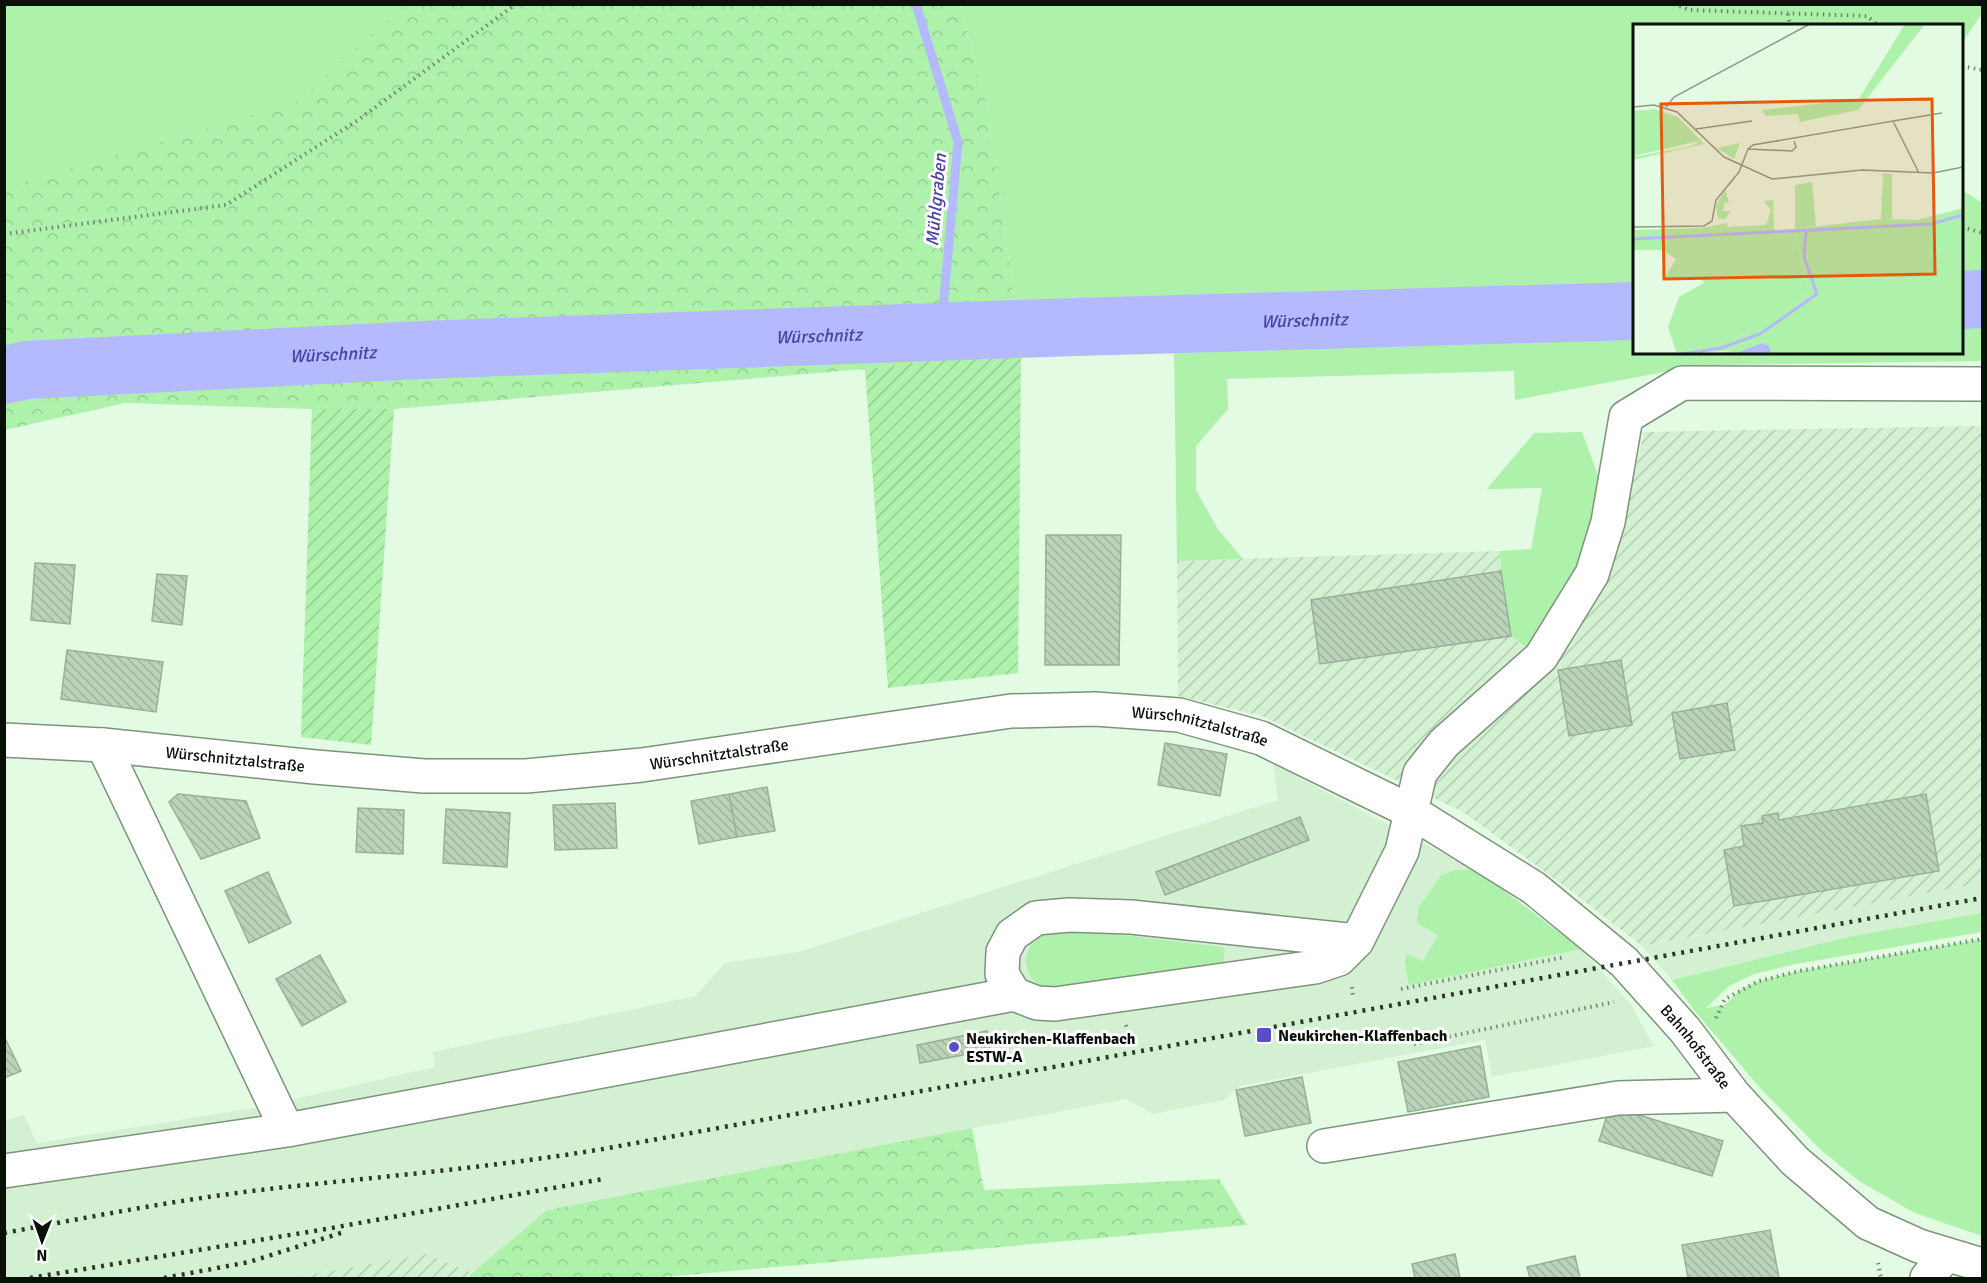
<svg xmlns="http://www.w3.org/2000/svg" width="1987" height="1283" font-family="Signika,sans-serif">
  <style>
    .built { fill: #d3f1d2 }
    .industrial { fill: url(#industrial-furrows) }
    .grass { fill: #adf1ab }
    .forest { fill: url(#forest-crowns) }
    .garden { fill: url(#garden-furrows) }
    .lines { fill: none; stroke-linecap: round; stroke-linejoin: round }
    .stream { stroke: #b5baff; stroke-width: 9 }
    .river { stroke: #b5baff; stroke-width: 58 }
    .building { fill: url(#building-back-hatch); stroke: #99af98; stroke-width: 1.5 }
    .minor-casing { stroke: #7d937c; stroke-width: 36 }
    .major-casing { stroke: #7d937c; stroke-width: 36 }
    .path { stroke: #738373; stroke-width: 4; stroke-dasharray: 1.5 4.5; stroke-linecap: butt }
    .minor { stroke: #fff; stroke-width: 33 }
    .major { stroke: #fff; stroke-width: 33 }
    .rail { stroke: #2d382d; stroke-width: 4.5; stroke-dasharray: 3 6; stroke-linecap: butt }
    .poi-dot { fill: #584fc7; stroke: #fff; stroke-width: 2 }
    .labels { text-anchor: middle; stroke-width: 6; stroke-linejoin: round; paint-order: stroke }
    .street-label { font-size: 16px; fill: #081008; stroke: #fff }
    .poi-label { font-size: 16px; font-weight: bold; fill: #081008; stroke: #fff; text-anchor: start }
    .water-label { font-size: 18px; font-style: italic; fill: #4841a3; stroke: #fff }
    .inset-river { fill: none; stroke: #b5baff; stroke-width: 3 }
    .inset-road { fill: none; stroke: #8b9d8b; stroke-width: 1.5 }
    .view { fill: #e8590c; fill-opacity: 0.15; stroke: #e8590c; stroke-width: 3 }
    .inset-edge { fill: none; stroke: #081008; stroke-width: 3 }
  </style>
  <defs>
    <pattern id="industrial-furrows" width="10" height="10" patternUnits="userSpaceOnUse" patternTransform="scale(1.5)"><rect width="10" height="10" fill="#d3f1d2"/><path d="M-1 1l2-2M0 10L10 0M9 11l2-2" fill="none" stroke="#b4ceb3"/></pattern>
    <pattern id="forest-crowns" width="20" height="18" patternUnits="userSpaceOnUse" patternTransform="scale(1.5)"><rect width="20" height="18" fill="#adf1ab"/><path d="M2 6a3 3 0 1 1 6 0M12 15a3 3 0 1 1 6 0" fill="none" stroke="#93ce92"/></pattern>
    <pattern id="garden-furrows" width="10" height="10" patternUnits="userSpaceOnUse" patternTransform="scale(1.5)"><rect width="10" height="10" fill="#adf1ab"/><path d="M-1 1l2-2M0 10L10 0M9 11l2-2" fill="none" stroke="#93ce92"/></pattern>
    <pattern id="building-back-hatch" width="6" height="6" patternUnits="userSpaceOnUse" patternTransform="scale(1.5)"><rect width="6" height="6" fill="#bbd3ba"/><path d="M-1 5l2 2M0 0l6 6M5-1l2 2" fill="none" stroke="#9fb49e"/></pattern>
  </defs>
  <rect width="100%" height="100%" fill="#e3fbe2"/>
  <path class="built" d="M1273,764L1480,873L1512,896L1581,949L1630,1003L1654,1046L1492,1077L1485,1040L1240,1086L1224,1100L1153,1114L1126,1099L547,1210L472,1273L426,1254L289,1278H5L4,1121L24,1115L37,1143L260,1107L435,1067L433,1052L695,996L725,963L798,952L1278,800Z
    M1982,883V913L1853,936L1672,980L1642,946Z"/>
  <path class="industrial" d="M1982,426V883L1642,946L1574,893L1463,812L1262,716L1178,696L1177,561L1499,551L1511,636L1550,667L1625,513L1644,432Z
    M426,1254L472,1273L468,1278H289Z"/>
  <path class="grass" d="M4,5H441L305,132L5,208Z
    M960,5H1982V13L1962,43V26H1634V352H1962V190L1982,203V361L1701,365L1515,400L1514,371L1227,379L1228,409L1196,446V490L1217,528L1243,559L1177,561L1174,343L1021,349L988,110Z
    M1582,432L1600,481L1593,525L1567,593L1528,649L1511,636L1499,551L1531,549L1542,488L1487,489L1534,433Z
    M1456,870H1469L1480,873L1581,949L1409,985L1405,963L1406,954L1423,961L1438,935L1417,923L1418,908L1442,875Z
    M1982,913V932L1796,964L1754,974L1729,986L1706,1008L1725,1005L1741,989L1759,981L1799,971L1982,939V1236L1915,1213L1859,1181L1821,1150L1761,1089L1694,1010L1672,980L1853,936Z
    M1070,929L1224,947V964L1056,993C1050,991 1043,990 1039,986C1025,974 1021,954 1035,941C1044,932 1058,931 1070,929Z"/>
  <path class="forest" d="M404,5H960L988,110L1021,349L865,369L394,409H312L125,403L5,430V188L297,102Z
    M972,1128L984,1190L1219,1179L1247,1225L653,1278H468L472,1273L547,1210Z"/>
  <path class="garden" d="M1021,349L1018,673L888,688L865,369Z
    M312,409H394L371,745L301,737Z"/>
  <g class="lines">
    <path class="stream" d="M916,4L958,142L941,332"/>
    <g class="river">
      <path d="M1962,300L1982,299"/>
      <path id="s1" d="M4,375L27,370L420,350L1076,327L1634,311"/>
    </g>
  </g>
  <path class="building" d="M1046,535H1121L1119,665H1045Z
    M35,563L75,565L70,624L31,620Z
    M1501,571L1511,636L1320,664L1311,600Z
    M157,574L187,576L182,625L152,621Z
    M67,650L163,662L156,712L61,699Z
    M1621,660L1632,725L1569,736L1558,670Z
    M1727,703L1735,750L1680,759L1672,713Z
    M1165,743L1227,754L1220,796L1158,785Z
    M767,787L775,831L737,837L729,794Z
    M178,794L246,801L260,838L201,859L169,802Z
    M729,794L737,837L699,844L691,801Z
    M1926,794L1939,871L1734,906L1724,850L1744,846L1741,826L1763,823L1762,816L1778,813L1779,820Z
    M615,803L617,848L555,850L553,805Z
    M358,808L404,810L403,854L356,852Z
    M446,809L510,813L507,867L443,863Z
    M1300,817L1309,840L1165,895L1156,872Z
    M268,872L291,923L249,943L225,891Z
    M320,955L346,1002L302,1026L276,979Z
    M987,1031L990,1050L920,1063L917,1045Z
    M4,1036L21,1071L4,1078Z
    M1480,1046L1489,1097L1408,1112L1398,1062Z
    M1302,1077L1311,1123L1245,1136L1236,1090Z
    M1610,1106L1723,1141L1712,1176L1599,1141Z
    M1770,1230L1779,1278H1688L1682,1245Z
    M1455,1254L1460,1278H1415L1412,1264Z
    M1575,1256L1580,1278H1530L1527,1267Z"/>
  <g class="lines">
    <g class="minor-casing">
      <path id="minor" d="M103,745L287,1130L1014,994L1037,1003L1055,1004L1315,967L1339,959L1357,941L1402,851L1420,773L1444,743L1541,657L1592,574L1608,522L1626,417L1682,383L1982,384
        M1014,994L1002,974L1003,952L1012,935L1036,918L1069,915L1131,917L1357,941
        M1324,1146L1618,1098L1734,1095
        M4,1171L287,1130
        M1927,1278L1946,1255"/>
    </g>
    <g class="major-casing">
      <g id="major">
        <path id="s2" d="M4,740L103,745L315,767L424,776H526L642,765L1011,711L1095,709L1179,715L1261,738L1412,812L1534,888L1624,962L1685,1030L1734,1095L1795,1161L1868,1223L1919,1246L1982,1265"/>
      </g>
    </g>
    <path class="path" d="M1674,4L1689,10L1867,16L1879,26
      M1788,14L1790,26
      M1962,66L1982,70
      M1962,227L1982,233
      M4,234L226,205L358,120L516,4
      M1352,987L1353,998
      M1401,989L1565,957
      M1716,1018L1725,999L1759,981L1799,971L1982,939
      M1126,1025L1129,1039
      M1414,1044L1614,1002
      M1878,1263L1881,1278"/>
    <use href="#minor" class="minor"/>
    <use href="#major" class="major"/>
    <path class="rail" d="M4,1233C95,1216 186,1198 278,1188C387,1176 495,1167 603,1149L1982,898
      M30,1278L326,1229L603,1179
      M164,1278L249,1262L344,1232"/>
  </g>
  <g class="poi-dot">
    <rect x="1256" y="1027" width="16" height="16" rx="3"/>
    <circle cx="954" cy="1047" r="6"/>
  </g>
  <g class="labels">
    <g class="street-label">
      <text dy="6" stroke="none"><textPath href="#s2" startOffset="1204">Würschnitztalstraße</textPath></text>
      <text dy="6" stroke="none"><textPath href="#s2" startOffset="718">Würschnitztalstraße</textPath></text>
      <text dy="6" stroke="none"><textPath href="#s2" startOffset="232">Würschnitztalstraße</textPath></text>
      <text dy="6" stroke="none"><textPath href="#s2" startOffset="1806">Bahnhofstraße</textPath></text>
    </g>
    <g class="poi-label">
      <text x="1278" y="1041">Neukirchen-Klaffenbach</text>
      <text x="966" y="1044">Neukirchen-Klaffenbach<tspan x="966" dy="18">ESTW-A</tspan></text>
    </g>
    <g class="water-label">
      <text transform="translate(936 200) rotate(-85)" y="6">Mühlgraben</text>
      <text dy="6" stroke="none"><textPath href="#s1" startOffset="1302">Würschnitz</textPath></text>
      <text dy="6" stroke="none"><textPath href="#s1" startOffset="816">Würschnitz</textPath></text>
      <text dy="6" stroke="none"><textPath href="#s1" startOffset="330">Würschnitz</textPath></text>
    </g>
  </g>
  <g transform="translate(1633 24)">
    <rect width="330" height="330" fill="#e3fbe2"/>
    <path d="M21,85L45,93L71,120L0,136V133L55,123L60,121L66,117L0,132V87ZM107,119L101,135L84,124ZM92,165L96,179H92L90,187H98L92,195H85L83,182ZM140,176L141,206L162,205L176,269L126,304L83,321L43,327L35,303L46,273L71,259L69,255L30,256L43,235L29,226H0V206L69,204L94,199L95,203L133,201L138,186L131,177ZM330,215V330H82L97,327L260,233Z" fill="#adf1ab"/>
    <path d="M272,0H292L225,86L167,98L165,90L133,92L129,86L226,75ZM330,184V221L262,237L222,274L184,295L106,326L43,330V327L83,321L126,304L176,269L162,205L248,195L284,196ZM330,307V319L324,316L298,320V315Z" fill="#adf1ab"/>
    <path d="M250,149L259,150V195H248ZM179,158L183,202L162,205V161Z" fill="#adf1ab"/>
    <path d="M129,319L136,322L139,330H101Z" fill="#b5baff"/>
    <path class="inset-river" d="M0,215L298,200L330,191M49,330L88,324L127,310L184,270L171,233L173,207"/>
    <path class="inset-road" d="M0,83L21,81L44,88L91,133L139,155L229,146L300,149L330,143M33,83L41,73L177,0M260,97L309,89M63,105L119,97M115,125L159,127L163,123L161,117M0,203L71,202L79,197L83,176L106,148L115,125L120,121L260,97L286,149"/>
    <path class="view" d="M299,75L302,250L31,255L28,80Z"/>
    <rect width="330" height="330" class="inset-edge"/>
  </g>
  <rect width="1987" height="1283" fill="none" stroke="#081008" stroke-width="12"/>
  <g transform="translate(42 1241) rotate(181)" stroke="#ffffff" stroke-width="4.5" paint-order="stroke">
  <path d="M0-4.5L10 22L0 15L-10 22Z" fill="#081008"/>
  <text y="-9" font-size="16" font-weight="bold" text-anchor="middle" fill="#081008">N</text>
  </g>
</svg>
